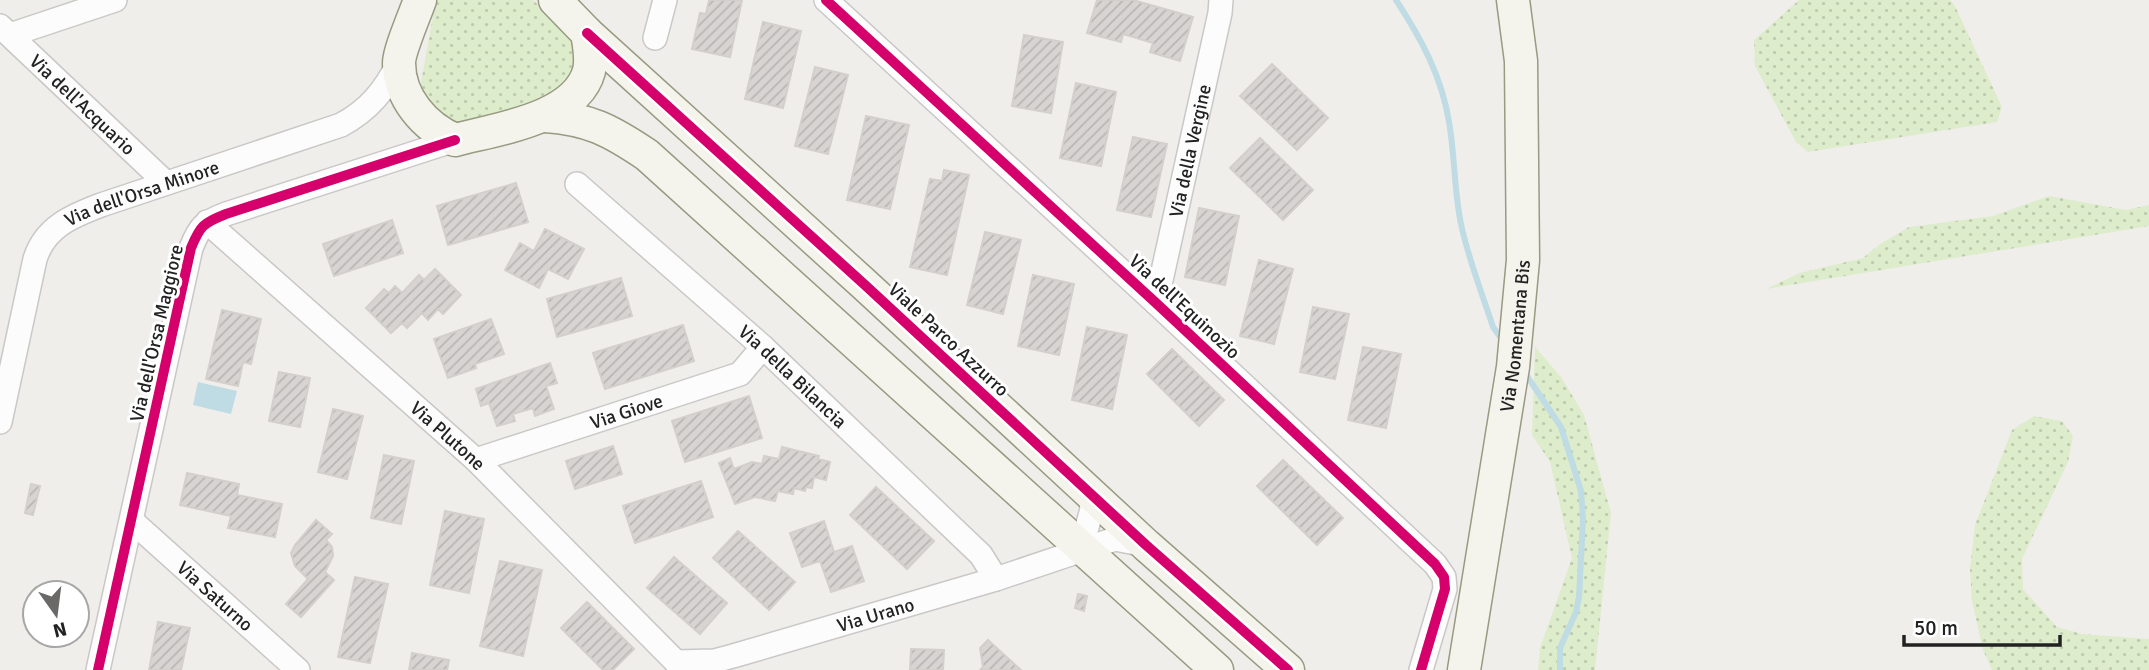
<svg xmlns="http://www.w3.org/2000/svg" width="2149" height="670" font-family="Signika,sans-serif">
  <style>
    .grass { fill: url(#grass-dots) }
    .water { fill: #bfdbe3 }
    .lines { fill: none; stroke-linecap: round; stroke-linejoin: round }
    .stream { stroke: #bfdbe3; stroke-width: 6 }
    .building { fill: url(#building-hatch); stroke: #d3d0cc; stroke-width: 2 }
    .street-casing { stroke: #c9c8c7; stroke-width: 26 }
    .secondary-casing { stroke: #999a82; stroke-width: 35 }
    .street { stroke: #fdfcfc; stroke-width: 23 }
    .secondary { stroke: #f4f4ed; stroke-width: 32 }
    .cycleway-casing { stroke: #fff; stroke-width: 15 }
    .cycleway { stroke: #d6006c; stroke-width: 10 }
    .labels { text-anchor: middle; stroke-width: 6; stroke-linejoin: round; paint-order: stroke }
    .street-label { font-size: 19px; fill: #222; stroke: #fff }
  </style>
  <defs>
    <pattern id="grass-dots" width="8" height="8" patternUnits="userSpaceOnUse" patternTransform="scale(1.75)"><rect width="8" height="8" fill="#ddeccb"/><path d="M2 2h.1M6 6h.1" fill="none" stroke="#bdcaae" stroke-width="1.8" stroke-linecap="round"/></pattern>
    <pattern id="building-hatch" width="6" height="6" patternUnits="userSpaceOnUse" patternTransform="scale(1.75)"><rect width="6" height="6" fill="#d7d4d2"/><path d="M-1 1l2-2M0 6l6-6M5 7l2-2" fill="none" stroke="#b8b6b4"/></pattern>
  </defs>
  <rect width="100%" height="100%" fill="#f0eeeb"/>
  <path class="grass" d="M436,0H533L574,38L578,70L553,96L462,123L440,120L422,91L421,82Z
    M1799,0H1950L1955,6L2002,107L1997,122L1808,152L1796,142L1755,66L1754,40Z
    M2049,196L2126,210L2149,205V226L1766,289L1800,273L1863,258L1880,244L1909,227L1993,216Z
    M1535,347L1561,377L1584,415L1611,513L1595,670H1538L1540,648L1572,558L1550,462L1532,435Z
    M2034,416L2062,421L2073,436L2068,462L2022,559L2023,589L2057,627L2082,634L2149,639V670H1992L1983,650L1972,601L1970,568L1975,525L2012,430Z"/>
  <path class="water" d="M198,382L237,391L231,414L193,405Z"/>
  <g class="lines">
    <path class="stream" d="M1396,0C1421,38 1442,77 1449,122C1455,156 1454,191 1461,224C1468,258 1482,293 1493,327L1503,341
      M1523,370L1561,427L1581,491L1583,519L1579,597L1576,612L1560,648V670"/>
  </g>
  <path class="building" d="M709,0H742L730,57L692,49L700,13L706,14Z
    M1097,0H1133L1193,17L1180,61L1150,52L1153,43L1123,34L1121,42L1087,33Z
    M763,22L801,31L783,108L745,99Z
    M1024,35L1063,42L1051,113L1012,106Z
    M1272,64L1328,118L1297,150L1240,96Z
    M815,67L848,75L828,154L795,146Z
    M1076,83L1116,92L1101,166L1060,158Z
    M866,116L909,125L890,209L847,200Z
    M1133,137L1167,144L1151,217L1117,210Z
    M1260,138L1313,190L1283,220L1230,168Z
    M944,170L969,175L947,275L910,267L930,179L942,181Z
    M516,183L528,222L448,245L437,206Z
    M1199,208L1239,216L1225,285L1185,277Z
    M392,220L403,253L334,276L323,244Z
    M545,229L584,249L568,279L548,269L539,288L505,270L520,243L534,251Z
    M985,232L1021,240L1003,314L967,305Z
    M1259,260L1293,269L1274,344L1240,336Z
    M435,269L461,295L443,314L438,309L428,320L422,313L407,328L402,323L391,333L366,308L384,289L389,293L395,286L402,293L419,275L424,280Z
    M1033,275L1074,284L1059,355L1018,346Z
    M621,278L632,316L557,337L547,299Z
    M1313,307L1349,314L1335,379L1300,372Z
    M222,310L261,319L251,364L243,362L238,386L206,379Z
    M491,319L504,354L475,364L476,368L448,378L434,339Z
    M683,325L694,361L605,389L593,353Z
    M1087,327L1127,335L1112,409L1072,400Z
    M1363,347L1401,354L1386,428L1348,420Z
    M1172,349L1224,400L1199,426L1147,374Z
    M550,363L557,383L546,386L554,409L535,416L533,408L513,414L515,421L497,426L489,403L481,406L476,389Z
    M279,372L310,378L300,427L269,421Z
    M749,396L762,438L685,462L672,421Z
    M333,409L363,416L347,479L318,472Z
    M613,446L622,474L575,489L566,461Z
    M782,447L819,456L818,459L830,462L826,480L814,477L812,488L806,487L805,491L794,488L793,494L778,491L775,501L755,497L735,504L719,463L730,458L734,469L752,462L762,464L764,456L779,459Z
    M384,455L414,461L401,524L371,518Z
    M1283,460L1343,518L1317,545L1257,486Z
    M187,473L239,484L237,495L282,504L275,537L228,528L231,516L180,505Z
    M701,481L713,517L635,543L623,506Z
    M31,484L40,486L33,515L25,513Z
    M876,487L934,541L907,569L850,515Z
    M445,511L484,519L469,593L430,585Z
    M316,520L332,534L326,540L332,547L333,556L325,572L334,580L301,617L286,604L308,579L295,566L291,553L295,545Z
    M824,521L834,552L852,546L864,581L831,592L820,561L802,567L790,533Z
    M738,531L795,582L769,610L713,558Z
    M674,557L727,603L700,634L647,588Z
    M500,561L542,570L523,656L480,646Z
    M355,577L388,584L370,663L338,657Z
    M1078,594L1087,596L1084,611L1075,608Z
    M587,602L634,649L613,670H603L561,628Z
    M158,622L190,628L181,670H149Z
    M988,640L1021,670H980L983,667L980,648Z
    M911,649L944,650L943,670H910Z
    M412,653L449,660L447,670H409Z"/>
  <g class="lines">
    <g class="street-casing">
      <g id="street">
        <path d="M826,0L1156,303L1435,564L1444,577L1445,589L1421,670"/>
        <path id="s1" d="M0,26L166,183"/>
        <path d="M10,35L115,0"/>
        <path d="M655,38L665,0"/>
        <path id="s2" d="M577,184L763,347L981,555L996,579"/>
        <path id="s3" d="M207,222L476,460L676,662"/>
        <path id="s4" d="M1156,303L1220,13L1221,0"/>
        <path id="s5" d="M0,422L35,259C45,227 72,216 101,205L341,125C369,110 385,90 399,62"/>
        <path id="s6" d="M476,460L740,374L763,347"/>
        <path id="s7" d="M132,521L298,670"/>
        <path d="M1081,549L1092,509L1090,494"/>
        <path id="s8" d="M676,662L714,661L733,656L996,579L1115,539L1146,545"/>
        <path d="M98,670L191,248C200,226 203,223 226,214L455,140"/>
      </g>
    </g>
    <g class="secondary-casing">
      <g id="secondary">
        <path d="M420,0C415,14 399,51 399,63C399,98 425,127 455,140C496,129 576,119 589,71C592,58 589,45 587,33L555,0"/>
        <path d="M587,33L865,285L1146,545L1288,670"/>
        <path d="M545,116C589,119 610,130 647,155L1217,670"/>
        <path id="s9" d="M1464,670L1513,367L1523,260L1521,61L1513,0"/>
      </g>
    </g>
    <use href="#street" class="street"/>
    <use href="#secondary" class="secondary"/>
    <g class="cycleway-casing">
      <path id="cycleway" d="M826,0L1156,303L1435,564L1444,577L1445,589L1421,670
        M587,33L865,285L1146,545L1288,670
        M98,670L191,248C200,226 203,223 226,214L455,140"/>
    </g>
    <use href="#cycleway" class="cycleway"/>
  </g>
  <g class="labels">
    <g class="street-label">
      <text dy="7" stroke="none"><textPath href="#s1" startOffset="114">Via dell'Acquario</textPath></text>
      <text dy="7" stroke="none"><textPath href="#s4" startOffset="156">Via della Vergine</textPath></text>
      <text dy="7" stroke="none"><textPath href="#s5" startOffset="298">Via dell'Orsa Minore</textPath></text>
      <text transform="translate(1185 306) rotate(43)" y="7">Via dell'Equinozio</text>
      <text transform="translate(156 333) rotate(-77)" y="7">Via dell'Orsa Maggiore</text>
      <text dy="7" stroke="none"><textPath href="#s9" startOffset="338">Via Nomentana Bis</textPath></text>
      <text transform="translate(949 339) rotate(43)" y="7">Viale Parco Azzurro</text>
      <text dy="7" stroke="none"><textPath href="#s2" startOffset="289">Via della Bilancia</textPath></text>
      <text dy="7" stroke="none"><textPath href="#s6" startOffset="158">Via Giove</textPath></text>
      <text dy="7" stroke="none"><textPath href="#s3" startOffset="322">Via Plutone</textPath></text>
      <text dy="7" stroke="none"><textPath href="#s7" startOffset="112">Via Saturno</textPath></text>
      <text dy="7" stroke="none"><textPath href="#s8" startOffset="206">Via Urano</textPath></text>
    </g>
  </g>
  <g transform="translate(56 614) rotate(166)"><circle r="33" fill="#ffffff" stroke="#a7a7a7" stroke-width="2"/>
  <path d="M0-5L12 26L0 18L-12 26Z" fill="#6a6968"/>
  <text y="-10" font-size="19" font-weight="bold" text-anchor="middle" fill="#222222">N</text>
  </g>
  <path d="M1904 635v10h156v-10" fill="none" stroke="#222222" stroke-width="3.5"/>
  <text x="1914" y="635" font-size="21" fill="#222222" stroke="#ffffff" stroke-width="5" paint-order="stroke">50 m</text>
</svg>
